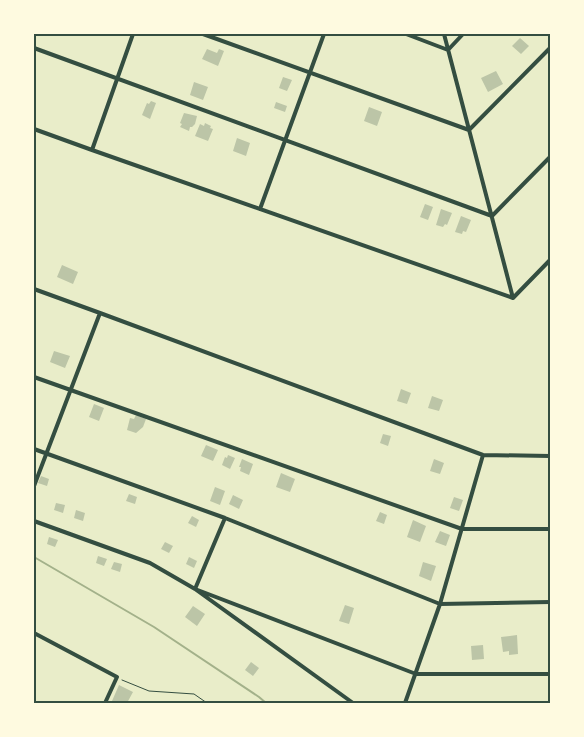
<svg xmlns="http://www.w3.org/2000/svg" width="584" height="737" font-family="'DejaVu Sans',sans-serif">
  <style>
    .lines { fill: none; stroke-linecap: round; stroke-linejoin: round }
    .stream { stroke: #a3b18a; stroke-width: 2 }
    .building { fill: #bcc5a7 }
    .path { stroke: #344e41; stroke-width: 1 }
    .minor { stroke: #344e41; stroke-width: 4 }
    .neatline { fill: none; stroke: #344e41; stroke-width: 2 }
  </style>
  <rect width="100%" height="100%" fill="#e9edc9"/>
  <g class="lines">
    <path class="stream" d="M34,557L154,627L259,697L266,703"/>
  </g>
  <path class="building" d="M520,38L529,46L521,54L512,46Z
    M207,49L217,53L219,49L224,51L218,66L202,59Z
    M496,71L503,84L488,92L481,78Z
    M283,77L292,80L287,91L279,88Z
    M194,82L208,87L203,100L190,95Z
    M151,101L156,103L150,119L142,115L147,103L149,104Z
    M276,102L287,106L285,112L274,108Z
    M369,107L382,112L377,126L364,121Z
    M184,113L197,116L195,124L192,127H190L189,131L180,127L182,124L180,123Z
    M205,123L211,126L210,128L213,129L208,141L195,136L200,124L204,126Z
    M237,138L250,143L246,156L233,151Z
    M425,204L433,207L428,220L420,217Z
    M441,209L452,213L447,225L445,224L443,227L436,225Z
    M461,216L471,220L466,232L463,231L462,234L455,232Z
    M62,265L78,272L73,284L57,277Z
    M54,351L70,356L65,368L50,362Z
    M401,389L411,393L407,404L397,401Z
    M432,396L443,400L439,411L428,408Z
    M94,404L104,408L99,421L89,417Z
    M136,415L146,419L143,427L136,433L127,430L130,418L134,419Z
    M383,434L391,436L388,446L380,443Z
    M206,445L218,450L213,461L201,456Z
    M228,455L235,458L230,469L222,465L225,457L227,458Z
    M242,459L253,464L249,475L240,471L241,467H239Z
    M434,459L444,463L440,474L430,471Z
    M281,473L295,479L290,492L276,487Z
    M41,476L49,479L47,486L38,483Z
    M215,487L225,491L220,505L210,501Z
    M129,494L137,497L135,504L126,501Z
    M233,495L243,500L239,509L229,504Z
    M454,497L463,500L459,511L450,508Z
    M56,503L65,505L63,513L54,510Z
    M76,510L85,513L83,521L74,518Z
    M380,512L387,515L384,524L376,521Z
    M192,516L199,520L196,527L188,523Z
    M413,520L426,526L420,542L407,537Z
    M440,531L450,535L446,546L435,542Z
    M49,537L58,540L55,547L47,544Z
    M165,542L173,546L169,553L161,549Z
    M98,556L107,559L104,566L96,563Z
    M189,557L197,561L194,568L186,564Z
    M114,562L122,564L120,572L111,569Z
    M423,562L436,566L431,581L419,576Z
    M345,605L354,608L349,624L339,621Z
    M193,606L205,614L197,626L185,617Z
    M517,635L518,654L509,655V651L503,652L501,637Z
    M483,645L484,659L472,660L471,646Z
    M251,662L259,668L253,676L245,670Z
    M119,685L133,692L127,703H117L112,701Z"/>
  <g class="lines">
    <path class="path" d="M122,680L149,691L194,694L207,703"/>
    <path class="minor" d="M133,34L92,150L513,298L444,34
      M203,34L469,130L550,48
      M406,34L448,50L463,34
      M34,48L492,216L550,157
      M34,129L92,150
      M260,209L324,34
      M34,289L100,313L483,455L550,456
      M513,298L550,260
      M34,377L462,529H550
      M34,449L225,518L440,604L550,602
      M34,486L100,313
      M225,518L195,589L353,703
      M34,521L150,563L195,589L416,674H550
      M34,633L117,677L105,703
      M405,703L440,604L483,455"/>
  </g>
  <rect width="584" height="737" fill="none" stroke="#fefae0" stroke-width="70"/>
  <rect x="35" y="35" width="514" height="667" class="neatline"/>
</svg>
